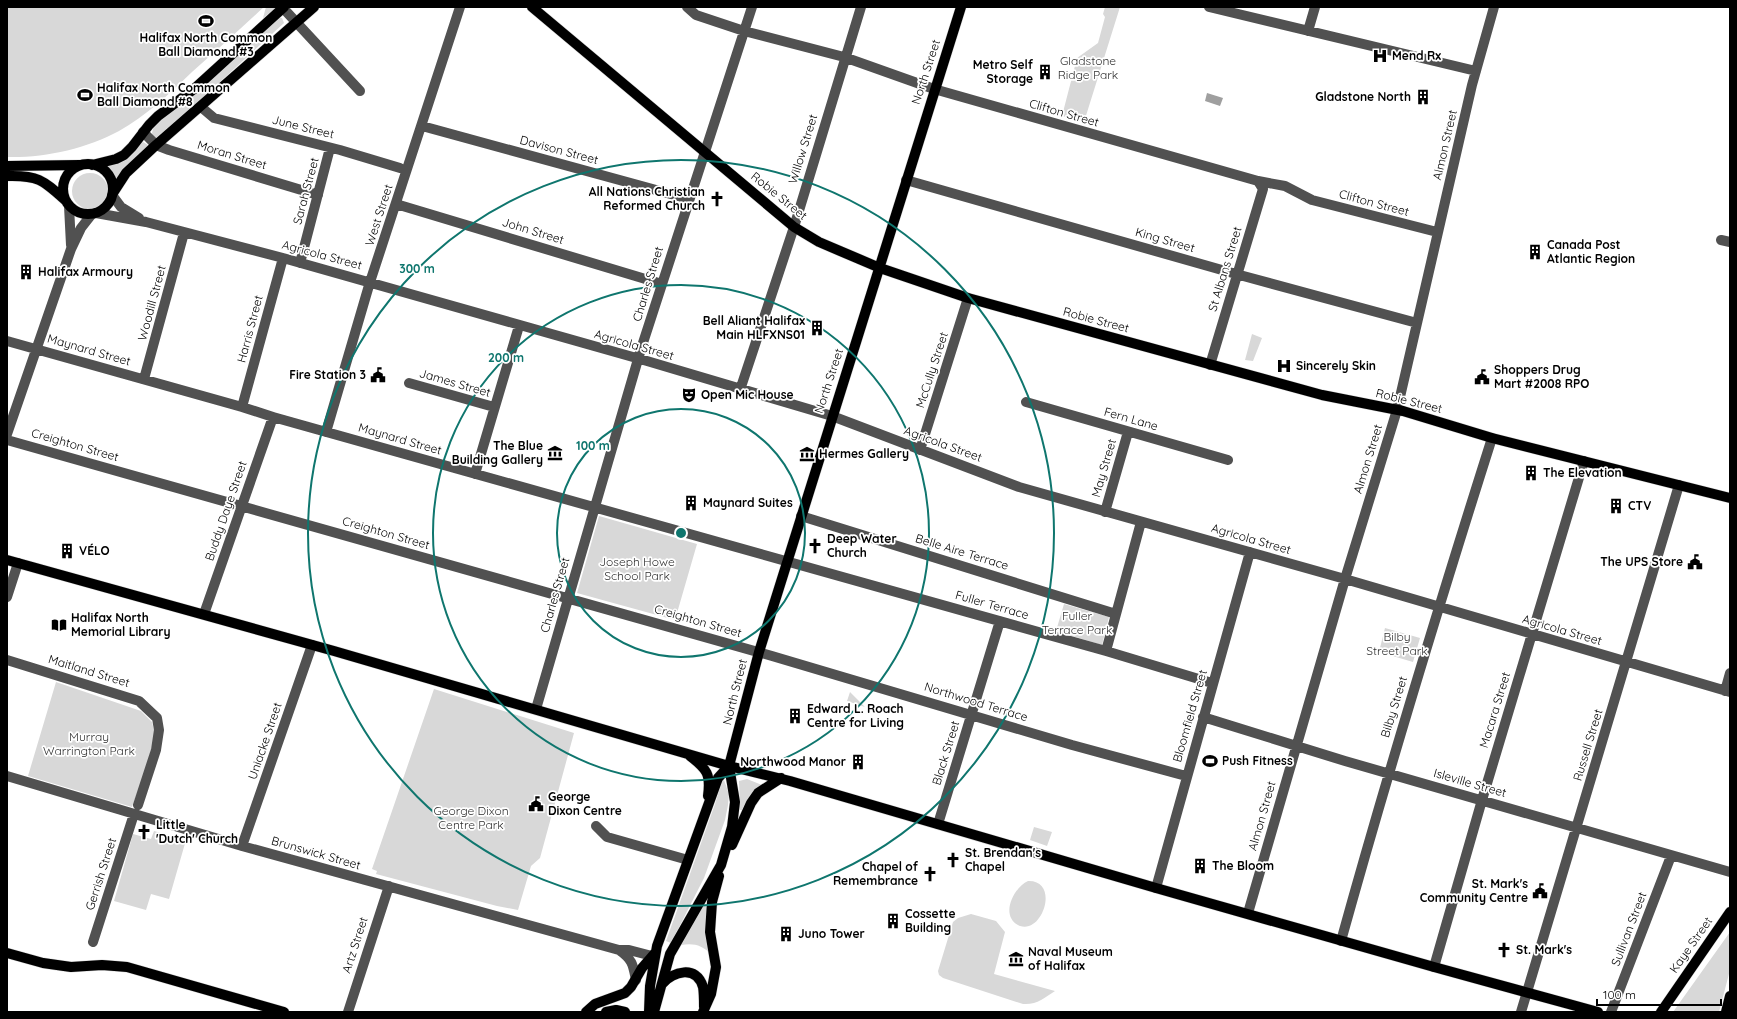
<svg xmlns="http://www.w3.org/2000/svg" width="1737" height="1019" font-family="Quicksand,sans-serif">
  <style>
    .green { fill: #d8d8d8 }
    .water { fill: #9f9f9f }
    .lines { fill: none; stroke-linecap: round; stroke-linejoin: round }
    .major-casing { stroke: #dbdbdb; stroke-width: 11 }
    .minor { stroke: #515151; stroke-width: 10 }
    .major { stroke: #000; stroke-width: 10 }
    .ring { fill: none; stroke: #0f766e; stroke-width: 2 }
    .labels { text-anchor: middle; stroke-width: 3.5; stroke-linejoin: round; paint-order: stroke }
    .poi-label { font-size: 12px; font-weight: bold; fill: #000; stroke: #fff; text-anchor: start }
    .park-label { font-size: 12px; fill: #2f2f2f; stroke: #fff }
    .street-label { font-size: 12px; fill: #000; stroke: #fff }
    .centre { fill: #0f766e; stroke: #fff; stroke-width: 2 }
    .ring-label { font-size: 12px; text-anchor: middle; font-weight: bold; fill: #0f766e; stroke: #fff; stroke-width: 3.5; stroke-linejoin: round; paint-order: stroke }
  </style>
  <rect width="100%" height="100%" fill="#fff"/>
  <path class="green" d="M7,7H264C240,29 216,51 192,72C169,94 146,116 119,131C86,149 44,158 7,157Z
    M266,7H278L263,18Z
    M1105,7H1120L1084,122L1062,116L1077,58L1098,43L1105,17L1103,14Z
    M279,18H282L284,23L159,138H154L152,133L154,125L199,91Z
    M143,142L148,145V148L115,180L112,173L106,167Z
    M72 191a18 18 0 1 1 36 0a18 18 0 1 1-36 0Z
    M1252,334L1262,338L1253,361L1245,360Z
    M599,516L697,544L675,620L577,593Z
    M1064,604L1109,617L1102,645L1056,631Z
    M1385,628L1420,638L1413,662L1379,652Z
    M56,682L141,711L152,722L155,735L146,768L132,807L28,776Z
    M434,689L574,733L540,858L531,866L518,910L497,906L376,874L377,871L372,869Z
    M850,692L865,707L847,701Z
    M747,779L762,785L748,798L742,810H740L739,781Z
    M724,780L729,794L728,805L725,820L704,878L671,943L666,941L715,804L722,781Z
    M1034,827L1052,832L1047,846L1030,840Z
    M154,831L186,840L169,899L151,894L146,910L114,901L133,834L151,839Z
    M1028,881C1060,880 1043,934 1020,926C999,917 1013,888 1028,881Z
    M703,905L707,906L712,955C702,945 694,943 681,945Z
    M971,914L996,921L1005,932L994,974L1055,991C1044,998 1037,1005 1023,1004L943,978L939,975L938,971L953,922L958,918Z
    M1730,932V970L1719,1012H1673Z"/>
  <path class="water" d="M1207,93L1223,98L1220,106L1205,101Z"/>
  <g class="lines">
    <g class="major-casing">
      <path id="major" d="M532,7L794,227L819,242L880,268L968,298L1322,395L1403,411L1492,438L1730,498
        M63 189a25 25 0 1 1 50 0a25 25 0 1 1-50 0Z
        M92,165L116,159L124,155L132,147L149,125L158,116L194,89L284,7
        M7,166L80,165
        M7,176C38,175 43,180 65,200
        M113,193L126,173L156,145L314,7
        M7,560L334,651L729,766L790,781L1156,888L1434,967L1598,1012
        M690,756C707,769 711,774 708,796
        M732,845L751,803L758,793L781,778
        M7,953L43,963L71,967L102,965L127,967L284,1012
        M662,984C673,972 696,964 703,987C704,993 704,1000 704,1007
        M586,1012L595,1004L625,993L631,987L642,968L655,953
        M606,1012L616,1010L625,1012
        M649,1012L650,986L657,946L718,778L729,766L759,652L961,7
        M654,1012L670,954L721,865L732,827L735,802L729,766
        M703,1012L711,994L716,967L710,932L712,902L719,876
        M1661,1012L1730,912
        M1726,1012L1730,996"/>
    </g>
    <path class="minor" d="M687,7L696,15L744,31L844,57L934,89L1258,181L1285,186L1312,200L1437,232
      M1209,7L1476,71
      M283,8L360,91
      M1308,31L1315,7
      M201,107L214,118L340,150L400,168
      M422,126L689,199
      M143,132L156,145L169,150L318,195
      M906,180L1236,274L1417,323
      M112,195L121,207L139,218
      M396,204L662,284
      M69,206L71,245
      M96,213L146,222L283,258L647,361L832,416L1019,487L1345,579L1730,692
      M1721,240L1730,242
      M300,263L330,148
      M7,341L242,407L273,417L1106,651L1212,683
      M1210,365L1263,189L1258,181
      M144,379L184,233
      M409,383L494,407
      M740,390L794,227L861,7
      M1026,402L1228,460
      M242,407L283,258
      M326,432L370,282L460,7
      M7,434L71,249L81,228L92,214
      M7,440L772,656L1072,745L1186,776
      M920,450L968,298
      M475,474L519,326
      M1105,512L1128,432
      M801,516L1116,614
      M7,597L18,563
      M204,614L273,417
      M1106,651L1141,522
      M7,660L139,701L157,718L159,730L156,750L138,805
      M1725,691L1730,673
      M536,709L641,349L752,7
      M1203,717L1345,761L1730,872
      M7,776L242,846L619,950H629L652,956
      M938,824L1000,621
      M596,826L607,837L688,860
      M242,846L312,645
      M1156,888L1250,552
      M1248,913L1345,579L1397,410L1472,85L1494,7
      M1341,941C1388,772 1439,605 1492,438
      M93,942L134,814
      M619,950C633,960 633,965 636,980
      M1434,967L1482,800L1584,461
      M348,1012L389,886
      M1521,1012L1679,485
      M1611,1012L1671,856"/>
    <use href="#major" class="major"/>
  </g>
  <g class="ring">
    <circle cx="681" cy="533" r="124"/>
    <circle cx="681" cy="533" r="248"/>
    <circle cx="681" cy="533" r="373"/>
  </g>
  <defs>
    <g id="stadium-bare" transform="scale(1.2)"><path d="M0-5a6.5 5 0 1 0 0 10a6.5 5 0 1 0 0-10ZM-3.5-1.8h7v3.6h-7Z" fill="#000" stroke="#fff" stroke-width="2.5" paint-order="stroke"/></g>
    <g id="hospital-bare" transform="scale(1.2)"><path d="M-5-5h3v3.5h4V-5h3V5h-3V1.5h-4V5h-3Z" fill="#000" stroke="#fff" stroke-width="2.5" paint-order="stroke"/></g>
    <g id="building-bare" transform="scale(1.2)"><path d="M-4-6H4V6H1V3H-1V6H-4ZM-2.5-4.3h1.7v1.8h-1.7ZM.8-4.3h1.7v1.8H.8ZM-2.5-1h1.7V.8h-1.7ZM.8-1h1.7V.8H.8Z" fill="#000" stroke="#fff" stroke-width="2.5" paint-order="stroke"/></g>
    <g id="church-bare" transform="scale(1.2)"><path d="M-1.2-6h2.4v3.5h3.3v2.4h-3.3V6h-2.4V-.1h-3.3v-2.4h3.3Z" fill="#000" stroke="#fff" stroke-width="2.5" paint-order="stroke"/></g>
    <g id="civic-bare" transform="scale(1.2)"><path d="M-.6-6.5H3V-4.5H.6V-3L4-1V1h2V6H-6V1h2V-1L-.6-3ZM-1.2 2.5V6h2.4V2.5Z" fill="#000" stroke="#fff" stroke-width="2.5" paint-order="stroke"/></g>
    <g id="theatre-bare" transform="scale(1.2)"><path d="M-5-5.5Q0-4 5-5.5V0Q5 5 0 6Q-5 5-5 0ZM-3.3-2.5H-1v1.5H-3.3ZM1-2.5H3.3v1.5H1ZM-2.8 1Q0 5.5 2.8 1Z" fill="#000" stroke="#fff" stroke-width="2.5" paint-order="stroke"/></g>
    <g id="museum-bare" transform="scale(1.2)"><path d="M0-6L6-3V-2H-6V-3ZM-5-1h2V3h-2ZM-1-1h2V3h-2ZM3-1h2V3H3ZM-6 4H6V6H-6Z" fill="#000" stroke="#fff" stroke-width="2.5" paint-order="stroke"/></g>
    <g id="library-bare" transform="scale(1.2)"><path d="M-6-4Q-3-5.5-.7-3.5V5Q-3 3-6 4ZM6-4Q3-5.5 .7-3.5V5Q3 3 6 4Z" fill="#000" stroke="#fff" stroke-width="2.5" paint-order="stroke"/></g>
  </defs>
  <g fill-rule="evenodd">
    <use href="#stadium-bare" x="206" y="21"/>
    <use href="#hospital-bare" x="1380" y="56"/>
    <use href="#building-bare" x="1045" y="72"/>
    <use href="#stadium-bare" x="85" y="95"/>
    <use href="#building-bare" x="1423" y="97"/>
    <use href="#church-bare" x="717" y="199"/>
    <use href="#building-bare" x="1535" y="252"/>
    <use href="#building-bare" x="26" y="272"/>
    <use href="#building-bare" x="817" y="328"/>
    <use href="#hospital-bare" x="1284" y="366"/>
    <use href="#civic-bare" x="378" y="375"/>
    <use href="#civic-bare" x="1482" y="377"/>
    <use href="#theatre-bare" x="689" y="395"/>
    <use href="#museum-bare" x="555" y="453"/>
    <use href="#museum-bare" x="807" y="454"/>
    <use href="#building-bare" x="1531" y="473"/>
    <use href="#building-bare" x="691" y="503"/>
    <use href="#building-bare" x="1616" y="506"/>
    <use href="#church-bare" x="815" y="546"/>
    <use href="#building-bare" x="67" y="551"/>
    <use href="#civic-bare" x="1695" y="562"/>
    <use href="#library-bare" x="59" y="625"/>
    <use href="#building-bare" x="795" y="716"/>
    <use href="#stadium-bare" x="1210" y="761"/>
    <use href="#building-bare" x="858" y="762"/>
    <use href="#civic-bare" x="536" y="804"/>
    <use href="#church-bare" x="144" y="832"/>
    <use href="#church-bare" x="953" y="860"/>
    <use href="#building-bare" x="1200" y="866"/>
    <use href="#church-bare" x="930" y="874"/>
    <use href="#civic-bare" x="1540" y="891"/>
    <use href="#building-bare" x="893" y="921"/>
    <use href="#building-bare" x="786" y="934"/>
    <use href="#church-bare" x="1504" y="950"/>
    <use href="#museum-bare" x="1016" y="959"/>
  </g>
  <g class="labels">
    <g class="poi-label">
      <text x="206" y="42" text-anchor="middle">Halifax North Common<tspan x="206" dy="14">Ball Diamond #3</tspan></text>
      <text x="1392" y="60">Mend Rx</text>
      <text x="1033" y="69" text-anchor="end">Metro Self<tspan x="1033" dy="14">Storage</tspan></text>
      <text x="97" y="92">Halifax North Common<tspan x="97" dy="14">Ball Diamond #8</tspan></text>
      <text x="1411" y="101" text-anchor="end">Gladstone North</text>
      <text x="705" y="196" text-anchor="end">All Nations Christian<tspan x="705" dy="14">Reformed Church</tspan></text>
      <text x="1547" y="249">Canada Post<tspan x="1547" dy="14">Atlantic Region</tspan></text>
      <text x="38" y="276">Halifax Armoury</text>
      <text x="805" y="325" text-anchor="end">Bell Aliant Halifax<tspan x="805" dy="14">Main HLFXNS01</tspan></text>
      <text x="1296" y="370">Sincerely Skin</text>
      <text x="1494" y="374">Shoppers Drug<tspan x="1494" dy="14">Mart #2008 RPO</tspan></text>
      <text x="366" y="379" text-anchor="end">Fire Station 3</text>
      <text x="701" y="399">Open Mic House</text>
      <text x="543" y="450" text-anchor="end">The Blue<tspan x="543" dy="14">Building Gallery</tspan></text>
      <text x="819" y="458">Hermes Gallery</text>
      <text x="1543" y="477">The Elevation</text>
      <text x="703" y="507">Maynard Suites</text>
      <text x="1628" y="510">CTV</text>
      <text x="827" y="543">Deep Water<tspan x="827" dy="14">Church</tspan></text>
      <text x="79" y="555">VÉLO</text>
      <text x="1683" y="566" text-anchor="end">The UPS Store</text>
      <text x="71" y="622">Halifax North<tspan x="71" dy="14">Memorial Library</tspan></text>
      <text x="807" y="713">Edward L. Roach<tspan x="807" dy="14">Centre for Living</tspan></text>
      <text x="1222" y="765">Push Fitness</text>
      <text x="846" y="766" text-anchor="end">Northwood Manor</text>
      <text x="548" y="801">George<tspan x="548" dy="14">Dixon Centre</tspan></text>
      <text x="156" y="829">Little<tspan x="156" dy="14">'Dutch' Church</tspan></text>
      <text x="965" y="857">St. Brendan's<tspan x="965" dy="14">Chapel</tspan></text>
      <text x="1212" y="870">The Bloom</text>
      <text x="918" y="871" text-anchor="end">Chapel of<tspan x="918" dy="14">Remembrance</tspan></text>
      <text x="1528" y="888" text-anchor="end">St. Mark's<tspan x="1528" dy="14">Community Centre</tspan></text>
      <text x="905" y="918">Cossette<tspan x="905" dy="14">Building</tspan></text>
      <text x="798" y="938">Juno Tower</text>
      <text x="1516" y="954">St. Mark's</text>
      <text x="1028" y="956">Naval Museum<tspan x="1028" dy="14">of Halifax</tspan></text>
    </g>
    <g class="park-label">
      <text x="1088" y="65">Gladstone<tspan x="1088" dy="14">Ridge Park</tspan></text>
      <text x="637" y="566">Joseph Howe<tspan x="637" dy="14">School Park</tspan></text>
      <text x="1077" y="620">Fuller<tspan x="1077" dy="14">Terrace Park</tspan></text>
      <text x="1397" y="641">Bilby<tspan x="1397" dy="14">Street Park</tspan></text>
      <text x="89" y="741">Murray<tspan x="89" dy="14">Warrington Park</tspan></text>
      <text x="471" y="815">George Dixon<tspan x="471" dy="14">Centre Park</tspan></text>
    </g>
    <g class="street-label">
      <text transform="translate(926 72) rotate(-72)" y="4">North Street</text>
      <text transform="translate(1064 113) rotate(16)" y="4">Clifton Street</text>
      <text transform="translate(303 127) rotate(14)" y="4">June Street</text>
      <text transform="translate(1445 145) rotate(-77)" y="4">Almon Street</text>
      <text transform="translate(803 149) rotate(-73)" y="4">Willow Street</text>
      <text transform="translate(559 150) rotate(15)" y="4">Davison Street</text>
      <text transform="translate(232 155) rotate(17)" y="4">Moran Street</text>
      <text transform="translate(306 191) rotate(-75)" y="4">Sarah Street</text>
      <text transform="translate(779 196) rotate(39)" y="4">Robie Street</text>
      <text transform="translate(1374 203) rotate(15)" y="4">Clifton Street</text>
      <text transform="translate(379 215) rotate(-72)" y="4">West Street</text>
      <text transform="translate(533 231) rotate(17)" y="4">John Street</text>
      <text transform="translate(1165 240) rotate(16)" y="4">King Street</text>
      <text transform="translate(322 255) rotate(15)" y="4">Agricola Street</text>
      <text transform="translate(1225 269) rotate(-73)" y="4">St Albans Street</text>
      <text transform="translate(648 284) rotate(-73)" y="4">Charles Street</text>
      <text transform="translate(152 303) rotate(-75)" y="4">Woodill Street</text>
      <text transform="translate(1096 320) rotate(15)" y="4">Robie Street</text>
      <text transform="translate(250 329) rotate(-75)" y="4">Harris Street</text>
      <text transform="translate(634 345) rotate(16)" y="4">Agricola Street</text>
      <text transform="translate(89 350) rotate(16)" y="4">Maynard Street</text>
      <text transform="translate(932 370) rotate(-72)" y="4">McCully Street</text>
      <text transform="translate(829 381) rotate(-72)" y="4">North Street</text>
      <text transform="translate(455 383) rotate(16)" y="4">James Street</text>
      <text transform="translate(1409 401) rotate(14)" y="4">Robie Street</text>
      <text transform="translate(1131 419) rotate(16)" y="4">Fern Lane</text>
      <text transform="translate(400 439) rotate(16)" y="4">Maynard Street</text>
      <text transform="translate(943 444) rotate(20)" y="4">Agricola Street</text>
      <text transform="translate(75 445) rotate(16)" y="4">Creighton Street</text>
      <text transform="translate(1368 459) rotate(-73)" y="4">Almon Street</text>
      <text transform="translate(1104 468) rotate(-74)" y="4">May Street</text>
      <text transform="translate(226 511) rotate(-71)" y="4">Buddy Daye Street</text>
      <text transform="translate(386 533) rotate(16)" y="4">Creighton Street</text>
      <text transform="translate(1251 539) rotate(16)" y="4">Agricola Street</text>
      <text transform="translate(962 552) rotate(17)" y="4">Belle Aire Terrace</text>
      <text transform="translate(555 595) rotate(-74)" y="4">Charles Street</text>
      <text transform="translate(992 605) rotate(16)" y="4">Fuller Terrace</text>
      <text transform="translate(698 621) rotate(16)" y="4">Creighton Street</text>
      <text transform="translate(1562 630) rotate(16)" y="4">Agricola Street</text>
      <text transform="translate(89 671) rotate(17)" y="4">Maitland Street</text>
      <text transform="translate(735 692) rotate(-76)" y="4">North Street</text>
      <text transform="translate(976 702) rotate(17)" y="4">Northwood Terrace</text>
      <text transform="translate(1394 707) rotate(-73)" y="4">Bilby Street</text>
      <text transform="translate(1495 710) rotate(-73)" y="4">Macara Street</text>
      <text transform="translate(1190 716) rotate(-74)" y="4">Bloomfield Street</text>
      <text transform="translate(265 741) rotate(-71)" y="4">Uniacke Street</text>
      <text transform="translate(1588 745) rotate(-73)" y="4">Russell Street</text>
      <text transform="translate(946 753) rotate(-73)" y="4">Black Street</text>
      <text transform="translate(1470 783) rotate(16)" y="4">Isleville Street</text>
      <text transform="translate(1262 816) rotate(-74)" y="4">Almon Street</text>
      <text transform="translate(316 853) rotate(16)" y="4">Brunswick Street</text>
      <text transform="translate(101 874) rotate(-72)" y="4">Gerrish Street</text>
      <text transform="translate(1629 929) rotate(-69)" y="4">Sullivan Street</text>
      <text transform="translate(355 945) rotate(-72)" y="4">Artz Street</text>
      <text transform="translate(1691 945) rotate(-55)" y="4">Kaye Street</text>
    </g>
  </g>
  <circle cx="681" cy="533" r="6" class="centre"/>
  <g class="ring-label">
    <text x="417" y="273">300 m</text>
    <text x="506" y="362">200 m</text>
    <text x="593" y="450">100 m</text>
  </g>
  <rect width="1737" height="1019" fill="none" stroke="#000000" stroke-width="16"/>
  <path d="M1597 999v6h124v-6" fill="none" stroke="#000000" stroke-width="2"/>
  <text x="1603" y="999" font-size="12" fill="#000000" stroke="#ffffff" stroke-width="3" paint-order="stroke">100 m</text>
</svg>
